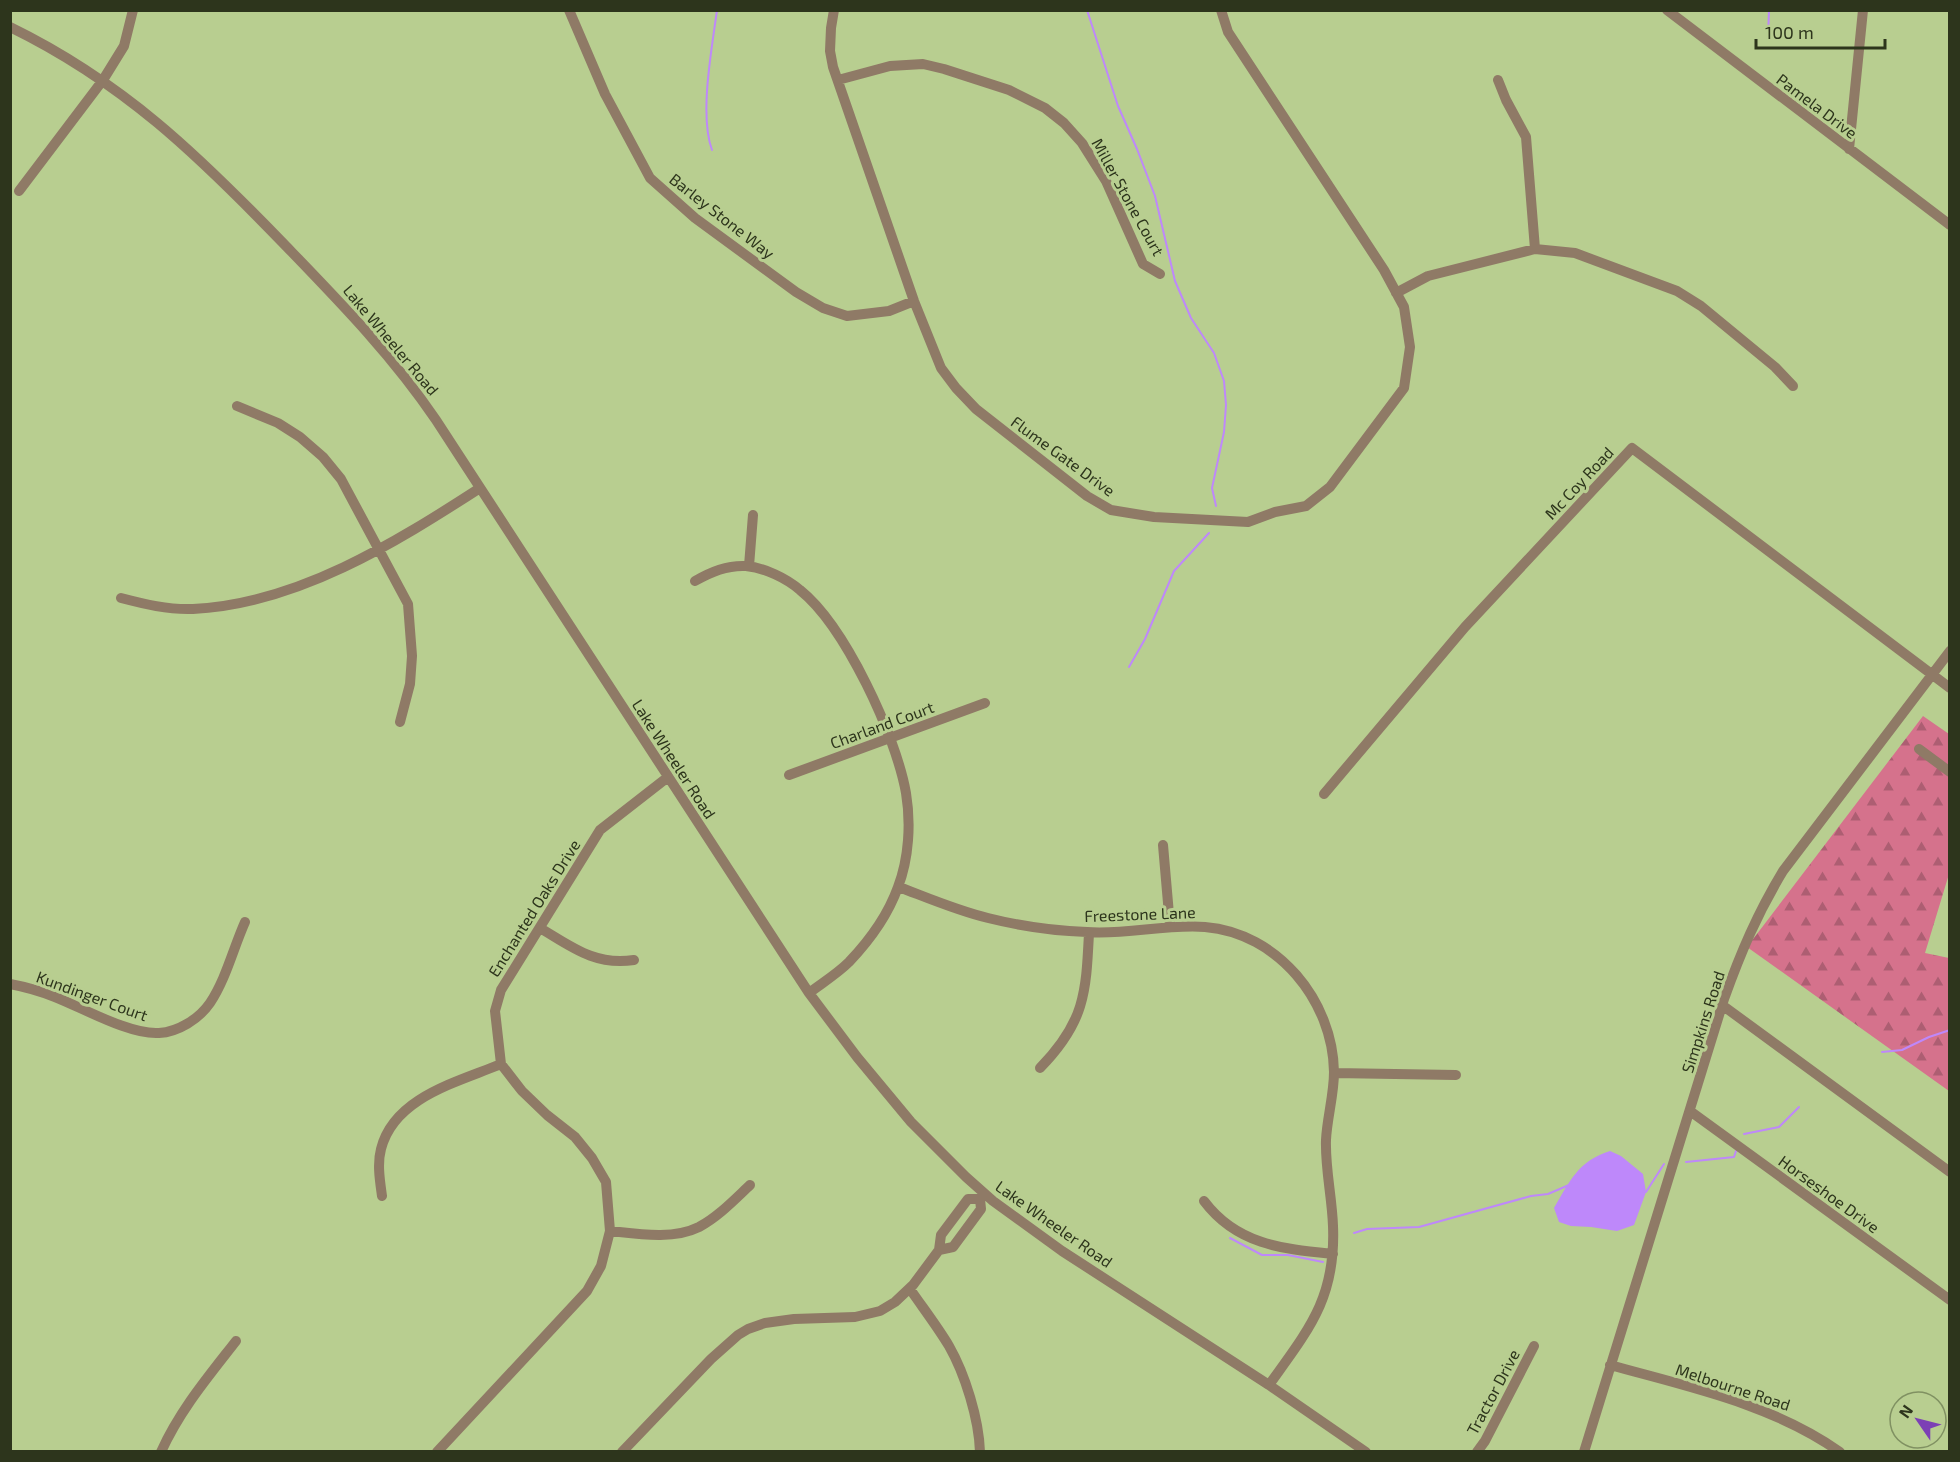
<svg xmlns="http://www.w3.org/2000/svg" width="1960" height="1462" font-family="'Exo 2',sans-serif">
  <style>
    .forest { fill: url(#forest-firs) }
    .water { fill: #be88fa }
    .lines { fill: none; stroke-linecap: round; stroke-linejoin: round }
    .stream { stroke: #be88fa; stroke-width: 2 }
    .minor { stroke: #8f7a66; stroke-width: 10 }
    .labels { text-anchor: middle; stroke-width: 6; stroke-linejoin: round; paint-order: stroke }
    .street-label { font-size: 16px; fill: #2d351c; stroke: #b8ce90 }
  </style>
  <defs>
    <pattern id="forest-firs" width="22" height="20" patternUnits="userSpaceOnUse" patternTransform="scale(1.5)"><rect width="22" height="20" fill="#d5728c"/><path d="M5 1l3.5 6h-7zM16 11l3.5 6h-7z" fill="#ad5e72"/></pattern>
  </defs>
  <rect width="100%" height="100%" fill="#b8ce90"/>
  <path class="forest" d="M1923,716L1949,734V874L1925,953L1949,958V1091L1747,947Z"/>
  <path class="water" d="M1610,1151L1621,1156L1643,1174L1646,1192L1634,1225L1617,1231L1591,1227L1571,1226L1559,1222L1554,1208C1570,1181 1578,1161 1610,1151Z"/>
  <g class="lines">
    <path class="stream" d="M1087,10L1118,106L1137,149L1155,196L1175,281L1191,318L1214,353L1224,381L1226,405L1224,432L1212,488L1216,506
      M1768,39L1769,10
      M712,150C699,115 712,48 717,10
      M1129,667L1145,639L1174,571L1209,533
      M1882,1052L1902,1050L1929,1037L1950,1030
      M1744,1134L1779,1127L1799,1107
      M1686,1162L1734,1157L1736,1151
      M1643,1191L1646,1192L1664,1164
      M1354,1233L1367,1229L1419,1227L1531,1196L1548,1194L1569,1185
      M1230,1238L1262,1255H1288L1323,1262"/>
    <path class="minor" d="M569,10L605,94L650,178L695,218L796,292L823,308L847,316L889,311L914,301
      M834,10L831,28L830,51L833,67L914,301L941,368L956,388L976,409L1087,496L1111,510L1154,517L1248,522L1275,512L1306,506L1330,487L1404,388L1410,347L1404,307L1384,270L1228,32L1221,10
      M1667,10L1950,225
      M10,27C123,82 198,155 284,244C338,300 392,355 436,420L809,993L857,1057L911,1122L966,1177L993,1201L1062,1251L1269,1385L1366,1452
      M838,80L890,66L923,64L944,69L1009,90L1045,108L1064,123L1082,143L1106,181L1143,264L1160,274
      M1498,80L1506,100L1526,137L1535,249
      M1849,149L1863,10
      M19,191L103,80L124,46L133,10
      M1396,293L1428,276L1535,249L1575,253L1677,291L1701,306L1775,367L1793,386
      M237,406L278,423L300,437L323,457L341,479L408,604L412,656L410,684L400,722
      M749,566L753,515
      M695,581C711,572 727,565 746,566C765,568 786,578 800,590C845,626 896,736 906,793C911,823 909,858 898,887C888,915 869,941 849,962C837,974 822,983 809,993
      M121,598C144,604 168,610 193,609C297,604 395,543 480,488
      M1919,749L1950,772
      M789,775L985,703
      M1324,794L1465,627L1632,448L1950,688
      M1163,845L1170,926
      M899,887C928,898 958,911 988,918C1020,926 1055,931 1087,932C1126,935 1165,924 1205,927C1278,933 1333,1001 1334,1072C1334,1095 1327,1118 1326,1140C1325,1168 1332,1197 1333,1226C1336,1298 1309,1329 1269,1385
      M540,928C572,947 595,966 634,960
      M10,984C26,987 40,991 55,997C83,1008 130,1035 159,1033C178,1032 199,1019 210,1003C226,979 233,949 245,922
      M1722,1005L1950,1172
      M1040,1068C1085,1022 1086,993 1089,933
      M1334,1073L1456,1075
      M1690,1111L1950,1300
      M382,1196C380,1181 377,1164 381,1149C394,1097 458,1082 501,1064
      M1204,1201C1237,1245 1283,1249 1333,1254
      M610,1231C638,1234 673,1240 699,1227C719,1216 734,1200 750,1185
      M939,1250L953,1247L981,1209L980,1199L984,1194
      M910,1289C923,1308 937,1326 949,1346C965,1374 979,1419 980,1452
      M1610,1365C1689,1387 1772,1404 1840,1452
      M161,1452C180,1410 208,1377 236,1341
      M437,1452L587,1291L601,1266L610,1231L606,1182L592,1158L575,1137L547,1115L522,1091L501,1064L495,1011L501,990L600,830L668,777
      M622,1452L711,1359L738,1335L748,1329L765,1323L794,1319L855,1317L880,1311L895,1302L913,1285L939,1250L941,1235L968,1199H980
      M1477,1452L1485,1441L1534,1346
      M1584,1452L1724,999C1741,952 1757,914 1783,871L1950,651"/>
  </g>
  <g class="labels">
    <g class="street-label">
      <text transform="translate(1817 106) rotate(37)" y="6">Pamela Drive</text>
      <text transform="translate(1128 197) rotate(61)" y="6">Miller Stone Court</text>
      <text transform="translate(722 216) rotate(38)" y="6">Barley Stone Way</text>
      <text transform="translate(391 340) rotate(50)" y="6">Lake Wheeler Road</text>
      <text transform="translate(1063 456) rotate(36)" y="6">Flume Gate Drive</text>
      <text transform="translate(1579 483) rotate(-47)" y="6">Mc Coy Road</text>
      <text transform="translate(882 725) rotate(-20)" y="6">Charland Court</text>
      <text transform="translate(674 759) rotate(57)" y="6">Lake Wheeler Road</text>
      <text transform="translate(534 908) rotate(-58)" y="6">Enchanted Oaks Drive</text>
      <text transform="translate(1140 914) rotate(-2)" y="6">Freestone Lane</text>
      <text transform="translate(92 996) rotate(20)" y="6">Kundinger Court</text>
      <text transform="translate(1703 1022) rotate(-72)" y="6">Simpkins Road</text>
      <text transform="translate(1829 1194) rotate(36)" y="6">Horseshoe Drive</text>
      <text transform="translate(1054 1224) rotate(35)" y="6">Lake Wheeler Road</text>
      <text transform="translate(1733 1387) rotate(18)" y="6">Melbourne Road</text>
      <text transform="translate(1493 1392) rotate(-62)" y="6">Tractor Drive</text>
    </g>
  </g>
  <rect width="1960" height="1462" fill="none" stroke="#2d351c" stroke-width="24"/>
  <g transform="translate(1918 1420) rotate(305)"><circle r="28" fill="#b8ce90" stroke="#809162" stroke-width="1.5"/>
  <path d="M0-4.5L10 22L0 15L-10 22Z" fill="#7c40b5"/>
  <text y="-9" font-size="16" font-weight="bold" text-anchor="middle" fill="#2d351c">N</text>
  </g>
  <path d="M1756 39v9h129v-9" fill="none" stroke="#2d351c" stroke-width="3"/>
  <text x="1765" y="39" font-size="18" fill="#2d351c" stroke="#b8ce90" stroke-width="4.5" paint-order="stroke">100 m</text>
</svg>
